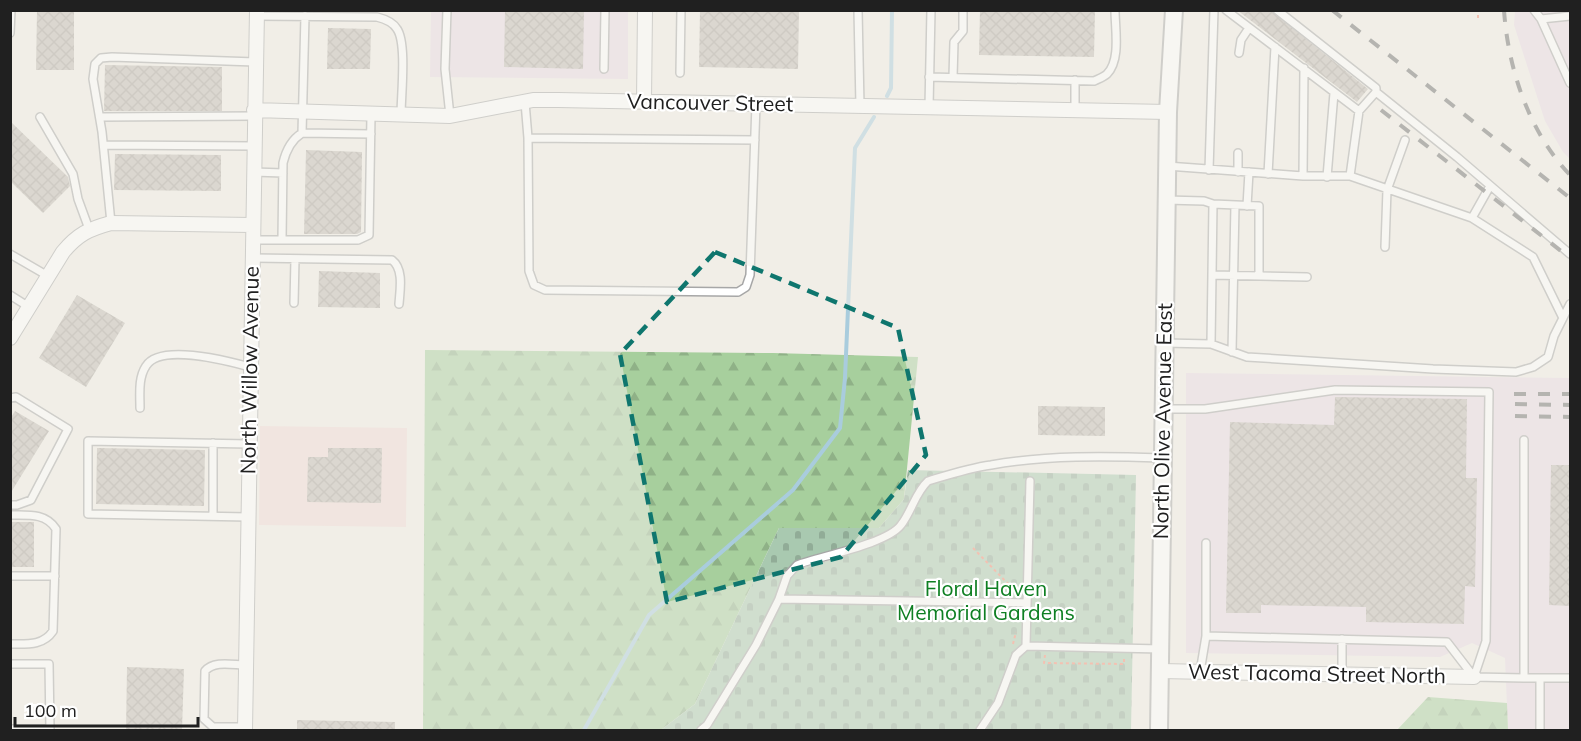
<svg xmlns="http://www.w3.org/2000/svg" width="1581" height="741" font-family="Mulish,sans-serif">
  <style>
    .commercial { fill: #f1dad7 }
    .industrial { fill: #e9d9e5 }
    .forest { fill: url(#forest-firs) }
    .cemetery { fill: url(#cemetery-stones) }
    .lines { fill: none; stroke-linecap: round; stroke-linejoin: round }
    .stream { stroke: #a9ccdd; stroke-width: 4 }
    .building { fill: url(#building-cross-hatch) }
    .service-casing { stroke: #a7a7a7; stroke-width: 10 }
    .minor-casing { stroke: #a7a7a7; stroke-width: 16 }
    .tertiary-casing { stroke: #a7a7a7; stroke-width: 20 }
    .path { stroke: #f78b71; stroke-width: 2; stroke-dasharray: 3 3; stroke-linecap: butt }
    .service { stroke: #fff; stroke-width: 7 }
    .minor { stroke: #fff; stroke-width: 14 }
    .tertiary { stroke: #fff; stroke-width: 16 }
    .rail { stroke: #6e6e6e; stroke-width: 4; stroke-dasharray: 12 12; stroke-linecap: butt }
    .marked { fill: none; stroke: #0f766e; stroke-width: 4.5; stroke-dasharray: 12 8; stroke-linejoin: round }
    .labels { text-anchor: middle; stroke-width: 4.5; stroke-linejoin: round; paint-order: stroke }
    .street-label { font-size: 21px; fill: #202020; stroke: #fff }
    .park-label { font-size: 21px; fill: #0e7f22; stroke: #fff }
  </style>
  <defs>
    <pattern id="forest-firs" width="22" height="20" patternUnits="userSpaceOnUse" patternTransform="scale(1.5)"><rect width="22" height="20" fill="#a7cf9d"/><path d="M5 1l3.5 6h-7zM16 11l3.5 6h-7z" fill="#8fb187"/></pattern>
    <pattern id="cemetery-stones" width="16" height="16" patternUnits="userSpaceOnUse" patternTransform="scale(1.5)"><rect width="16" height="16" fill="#a9c9b0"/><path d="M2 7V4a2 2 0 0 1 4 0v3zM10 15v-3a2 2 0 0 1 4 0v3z" fill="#91ac97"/></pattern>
    <pattern id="building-cross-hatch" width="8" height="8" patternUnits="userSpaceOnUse" patternTransform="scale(1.5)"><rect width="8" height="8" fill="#c1bbb3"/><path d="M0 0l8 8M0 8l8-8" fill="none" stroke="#a6a09a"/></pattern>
  </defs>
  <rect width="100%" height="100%" fill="#f1eee7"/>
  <path class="commercial" d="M260,426L407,428L406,527L259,525Z"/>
  <path class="industrial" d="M431,11H628V79L430,77Z
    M1515,11H1570V159L1563,152L1545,121L1514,25Z
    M1186,373L1570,378V730H1508L1505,658L1472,643L1440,657L1186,653Z"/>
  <path class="forest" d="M425,350L773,353L918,357L904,499L879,528H779L695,704L661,730H423Z
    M1428,697L1507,703L1508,730H1397Z"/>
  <path class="cemetery" d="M908,470L1136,475L1131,730H661L695,704L779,528H879L904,499Z"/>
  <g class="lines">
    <path class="stream" d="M887,96L891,88L892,10
      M584,730L649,615L793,490L840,428L845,378L855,148L874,117"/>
  </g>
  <path class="building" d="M37,10H74V70H36Z
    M505,10H584L583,69L504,67Z
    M700,10H799L798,69L699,67Z
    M980,10H1095L1094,57L979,55Z
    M1237,10H1270L1368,89L1357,102Z
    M328,28L371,29L370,69H327Z
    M105,65L222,67V111H104Z
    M10,121L68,177L70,186L43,213L10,181Z
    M306,150L362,152L361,232L357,234H304Z
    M115,154L221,155V191L114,190Z
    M319,271L380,273V308L318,307Z
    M77,295L125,323L86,387L39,358Z
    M1335,397L1467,399L1466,478H1477L1475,587L1465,586L1464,624L1366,622V607L1261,605V613H1226L1230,422L1334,425Z
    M1038,406L1105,407V436L1038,435Z
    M15,411L49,431L10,494V419Z
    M97,448L205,450L204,506L96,504Z
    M328,448H382L381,503L307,502L308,457H328Z
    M1551,465H1570V606L1549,605Z
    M10,522H34V567H10Z
    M127,667L184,669L182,730H126Z
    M297,720L395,722V730H297Z"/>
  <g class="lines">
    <g class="service-casing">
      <path id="service" d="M447,10L445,69L450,116
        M858,10L860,106
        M1226,10L1359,111
        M1277,10L1376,88V92
        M1534,10L1541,19L1570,16
        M256,16L377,17C385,19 393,22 397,29C407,43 401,96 401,115
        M1541,19L1570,83
        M10,33L11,10
        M1239,53L1241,40L1249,28
        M604,69L605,10
        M680,73L681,10
        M929,77L1094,81C1098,79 1104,77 1107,74C1121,60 1115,29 1115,10
        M953,77L954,42L963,31V10
        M525,102L528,138L529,271L534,285L545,290L738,292L746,287L750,275L756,104
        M929,107L931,10
        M1075,110V80
        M40,117L73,174L78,199L89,229
        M100,117L254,116
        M302,133L305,16
        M528,138L755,140
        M104,145L254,146
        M1167,166L1303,176H1350L1359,111L1376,92L1457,157L1570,254
        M1209,170L1214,10
        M253,172L283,173
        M1238,172V153
        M1268,174L1275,47
        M1303,176L1304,68
        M1350,176L1472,218L1533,257L1563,318
        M1327,177L1334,93
        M1213,204L1259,206V276
        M1247,206L1249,172
        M1472,218L1490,186
        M111,223L102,132L93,79L95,64L101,58L112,57L255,62
        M282,239L283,163C286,150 291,140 302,133L371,134
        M253,240H358L369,235L371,115
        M1385,247L1387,190L1405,140
        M10,254L48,276
        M252,258L392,260C404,269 400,290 399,304
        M1212,275L1307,277
        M10,295L29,307
        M294,303L295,259
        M1164,343L1211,344L1213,204L1204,201L1166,200
        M1211,344L1247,357L1433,369L1516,372L1533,367L1548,357L1554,336L1570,304
        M1232,352L1235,205
        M10,398L16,397L68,429L31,500L17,505H10
        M140,408C140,394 138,378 146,366C160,343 228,361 250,367
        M1165,409H1205L1335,390L1489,392L1486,641L1474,677
        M10,515C29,515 46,513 56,529L53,631C43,646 27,644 10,644
        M213,516V443
        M248,517L88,514V441L249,444
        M1206,543V636L1447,642L1474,677
        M10,576H55
        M779,599L1027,603
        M1026,646L1161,649
        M10,664H49L50,729H10
        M1200,672L1206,636
        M1342,675V639
        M1474,677L1524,678V440
        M1524,678H1570
        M1540,678V730
        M246,727H213L204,719L205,671C214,660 233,665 246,665
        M701,730L707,725L756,645L779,599L787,576L797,565C821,556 887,544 901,525C912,511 915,493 928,481C948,475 969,468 991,465C1047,455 1105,456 1162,458
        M980,730L998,703L1016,655L1026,646L1030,481"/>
    </g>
    <g class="minor-casing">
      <path id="minor" d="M644,101L645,10
        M254,110L450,116L533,100H558L1168,112
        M10,338L63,252C78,234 89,229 111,223L252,225
        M1160,671L1474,677
        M245,730L257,10"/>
    </g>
    <g class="tertiary-casing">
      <path id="tertiary" d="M1159,730L1168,112L1174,10"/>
    </g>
    <path class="path" d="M1478,18V10
      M973,548L1017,593
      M1013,644L1016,632
      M1045,655L1044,663L1124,664V656"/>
    <use href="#service" class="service"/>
    <use href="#minor" class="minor"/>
    <use href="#tertiary" class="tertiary"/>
    <path class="rail" d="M1332,10L1570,198
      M1504,10C1508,69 1529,132 1570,175
      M1381,110L1570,258
      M1514,394H1570
      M1515,404L1570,405
      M1515,416L1570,417"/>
  </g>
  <path d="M0 0H1581V741H0ZM715,252L898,328L926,455L841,557L667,602L620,354Z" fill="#f1eee7" fill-opacity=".55" fill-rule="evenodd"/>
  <path class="marked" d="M715,252L898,328L926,455L841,557L667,602L620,354Z"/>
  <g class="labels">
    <g class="street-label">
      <text transform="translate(710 103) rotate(1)" y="7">Vancouver Street</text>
      <text transform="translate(250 370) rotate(-89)" y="7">North Willow Avenue</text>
      <text transform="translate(1163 421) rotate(-89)" y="7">North Olive Avenue East</text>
      <text transform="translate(1317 674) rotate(1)" y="7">West Tacoma Street North</text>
    </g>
    <g class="park-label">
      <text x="986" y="596">Floral Haven<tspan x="986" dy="24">Memorial Gardens</tspan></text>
    </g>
  </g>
  <rect width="1581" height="741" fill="none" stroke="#202020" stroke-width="24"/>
  <path d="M15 717v9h183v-9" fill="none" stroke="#202020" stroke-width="3"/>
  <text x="24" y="717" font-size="18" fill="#202020" stroke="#ffffff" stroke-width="4.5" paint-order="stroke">100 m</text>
</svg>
